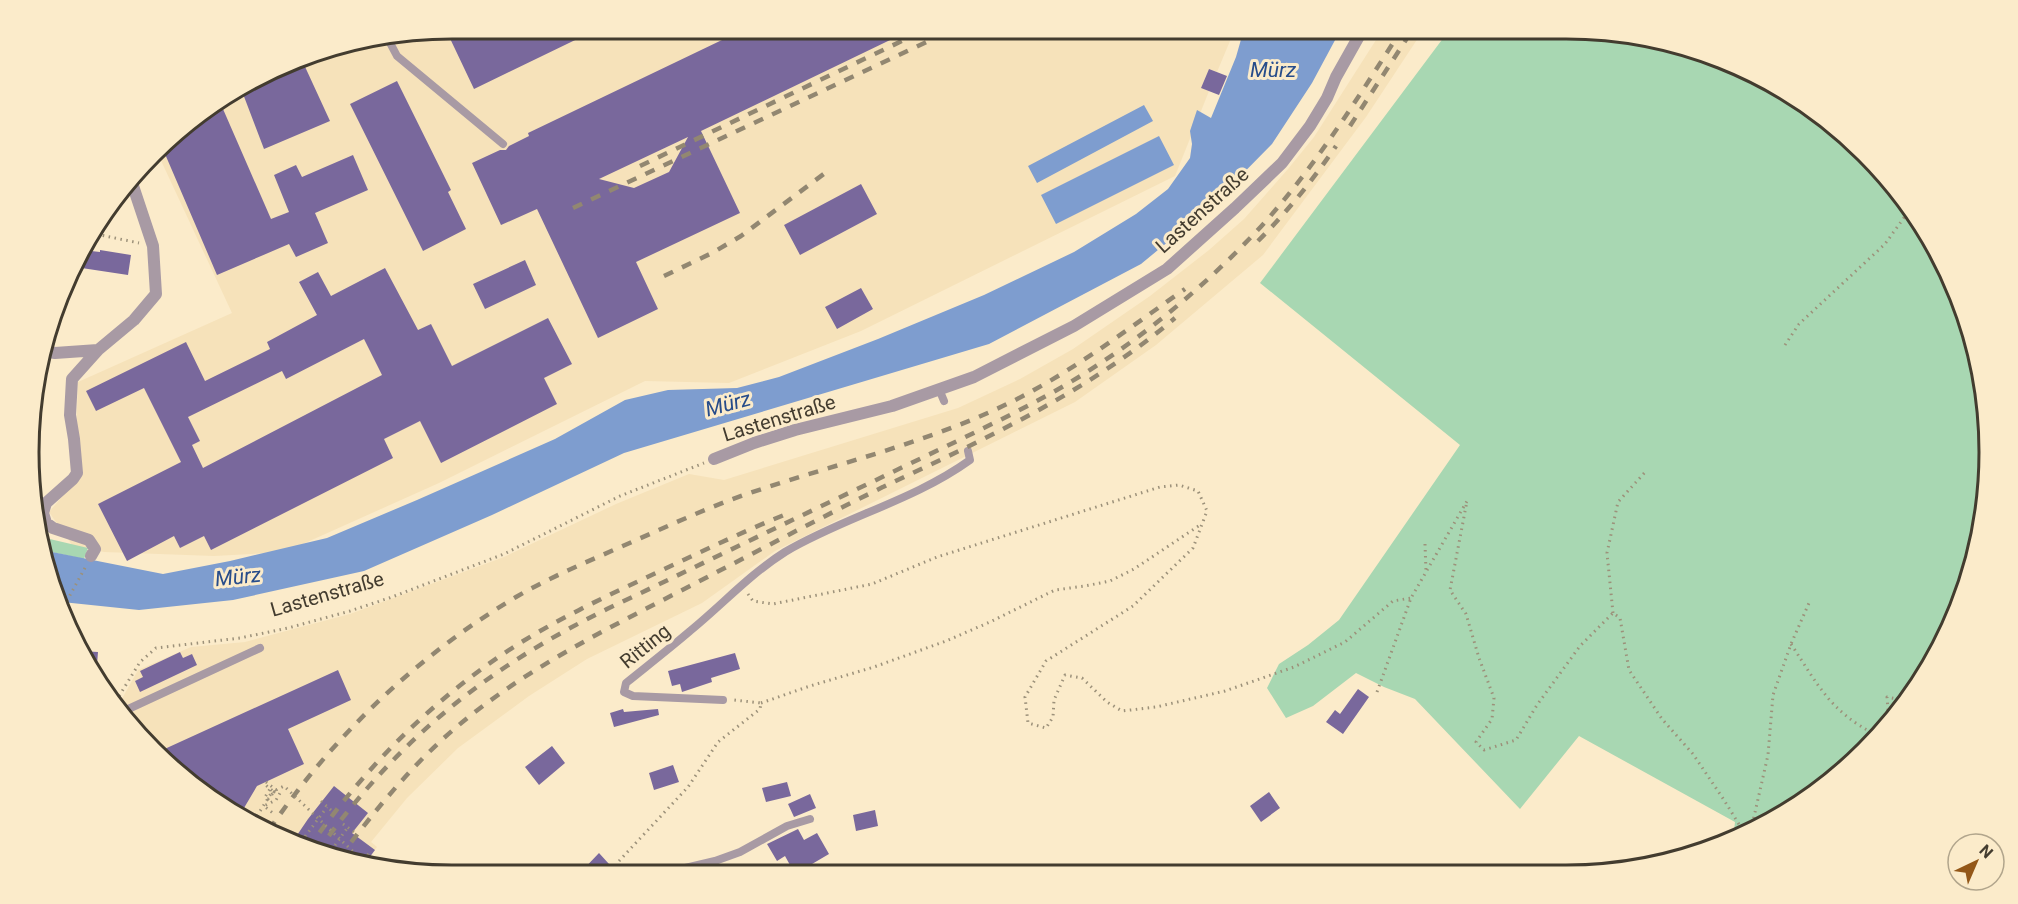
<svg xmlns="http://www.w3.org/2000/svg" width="2018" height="904" font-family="Roboto,sans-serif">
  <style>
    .built { fill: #f6e2ba }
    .green { fill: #a8d7b2 }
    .water { fill: #7e9dcf }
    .building { fill: #79689c; fill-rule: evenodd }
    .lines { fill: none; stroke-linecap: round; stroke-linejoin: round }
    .path { stroke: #9c917a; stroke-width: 3; stroke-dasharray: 1.5 4.5; stroke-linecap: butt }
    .lane { stroke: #a89aa4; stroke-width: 8 }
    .street { stroke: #a89aa4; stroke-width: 12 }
    .rail { stroke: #928771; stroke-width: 4.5; stroke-dasharray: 10 10; stroke-linecap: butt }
    .path-bridge { stroke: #9c917a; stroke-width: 3; stroke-dasharray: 1.5 4.5; stroke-linecap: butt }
    .labels { text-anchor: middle; stroke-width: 6; stroke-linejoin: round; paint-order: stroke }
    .street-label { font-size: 20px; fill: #433c2f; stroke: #fbebca }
    .water-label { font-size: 21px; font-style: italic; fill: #274c8a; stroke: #fbebca }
    .rim { fill: none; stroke: #433c2f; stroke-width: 3 }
  </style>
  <rect width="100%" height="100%" fill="#fbebca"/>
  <path class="built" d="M452,29H1235L1217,72L1209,69L1201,88L1209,91L1175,176L861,331L729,383L645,381L439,483L285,552L214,556L104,552L72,545L49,512L79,477L76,437L78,382L232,313L157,152L173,133L241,85L316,51Z
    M1383,29H1424L1366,117L1263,255L1156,345L1075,402L775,551L702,603L587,659L529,696L458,748L407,798L371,842L377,847L363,866L290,843L173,771L119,704L138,670L191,647L245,642L350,614L504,557L616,504L689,474L724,480L958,408L1020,379L1073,349L1150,296L1209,250L1244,219L1288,169L1314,137Z"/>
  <path class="green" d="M1450,29H1566L1648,37L1728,61L1801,100L1865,152L1918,216L1957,290L1981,369L1989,452L1981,534L1957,614L1902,710L1824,788L1733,840L1735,822L1579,736L1520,809L1415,699L1384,687L1356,673L1313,706L1286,718L1267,688L1279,664L1308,645L1339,620L1460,445L1260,283Z
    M37,536L88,548L84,559L42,550Z"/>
  <path class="water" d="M1244,29H1341L1312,83L1272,144L1209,208L1141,264L989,344L624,453L492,515L364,571L233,600L139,610L62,602L42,550L163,574L230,561L327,538L417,500L555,439L625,400L668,390L737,388L779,377L878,339L984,295L1074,252L1136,214L1168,189L1190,158L1192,144L1190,131L1197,110L1211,118L1236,57Z
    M1144,105L1153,121L1037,183L1028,166Z
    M1159,136L1174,165L1056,224L1041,195Z"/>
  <path class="building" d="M452,28H600L474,89L446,30Z
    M747,28H915L701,131L740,213L636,262L658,309L598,338L537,209L501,225L472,163L500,150H506L509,146L529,136L528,133ZM688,137L669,172L634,188L599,179Z
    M301,58L330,121L264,149L240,86Z
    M1209,69L1227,76L1219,95L1201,88Z
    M397,81L451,190L448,192L466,229L423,251L350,104Z
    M223,109L271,219L289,212L274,175L296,165L302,177L353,155L368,190L315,213L328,243L296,257L289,244L217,275L162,147L173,133L184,126Z
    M861,184L877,214L800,255L784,225Z
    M82,250L100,252V250L131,255L128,275L75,267Z
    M525,260L536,285L485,309L473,284Z
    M385,268L418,330L431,324L452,366L548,318L572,364L544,378L557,404L441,463L420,421L384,439L393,458L211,550L204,536L180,548L174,536L127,561L98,504L181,462L144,388L96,411L86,391L186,342L205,381L270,349L267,342L317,315L299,282L318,272L331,296ZM364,339L382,375L203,468L192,445L200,441L188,417L282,371L286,379Z
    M861,288L873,309L837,329L825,307Z
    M80,651L98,652L96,677L85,663Z
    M180,652L183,658L192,654L197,665L140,692L135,681L143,677L140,671Z
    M735,653L740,669L711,678L712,682L682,692L680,684L672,686L668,671Z
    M338,670L351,700L288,729L304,764L257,786L241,813L173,771L158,752Z
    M1358,689L1369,697L1343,734L1326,722L1335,710L1340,714Z
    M623,709L624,712L658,709L659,715L614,727L610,713Z
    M552,746L565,763L539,785L525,767Z
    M673,765L679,782L654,790L649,773Z
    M787,782L791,796L766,802L762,788Z
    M334,786L368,813L352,833L375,850L363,866L291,844L308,819Z
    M1269,792L1280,808L1261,822L1250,806Z
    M810,794L816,808L794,817L788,804Z
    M875,810L878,826L856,831L853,815Z
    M798,829L804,840L817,833L829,854L795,874L785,856L777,861L767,844Z
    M599,853L609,864L598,875H578Z"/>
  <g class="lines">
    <path class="path" d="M91,233L139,243
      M1785,345L1799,324L1885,244L1911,208
      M1425,544L1426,571
      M748,594L753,601L773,604L872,584L937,557L1160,487L1179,485L1198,491L1207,511L1193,548L1133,606L1046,661L1025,697L1028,723L1046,728L1053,717L1054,700L1065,675L1082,678L1107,702L1122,711L1156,707L1225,691L1294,667L1345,642L1393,601L1411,598
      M64,606L86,566
      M1613,613L1607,553L1618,502L1647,470
      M1791,644C1818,685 1831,713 1877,735
      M1377,692L1411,598L1467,501L1450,590L1466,614L1479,658L1494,698L1492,719L1476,742L1484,750L1516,740L1537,705L1580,646L1613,613L1620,618L1629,670L1662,719L1693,754L1724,800L1745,834
      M116,701L140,662L156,648L240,638L288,628L350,611L392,597L504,554L620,496L704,463
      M761,703L810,686L874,667L946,641L990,622L1055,590L1085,586L1110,581L1134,569L1200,525
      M1889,722L1887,697L1907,701
      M266,782L280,793L276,800L264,806L274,814
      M321,801L332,811
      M257,816C262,808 267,800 272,792H274L270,789L265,797L268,799L274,792L263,783
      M343,824L354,832
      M1751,830L1768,755L1773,695L1791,644L1809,603
      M298,846L327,807
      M328,855L348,827
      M619,861L688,787L718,742L760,709L761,703L734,700
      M361,865L369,853"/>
    <path class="lane" d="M388,39L397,56L503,144
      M939,389L944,401
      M723,700L633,696L624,692L626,683C647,666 669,649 690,631C722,605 750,574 785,552C844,517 913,501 970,460L968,451
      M124,711L260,648
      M609,872L630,873L681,869L715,861L740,852L787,826L810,819"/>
    <path class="street" d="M43,351L55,353L98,350
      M714,459L754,443L795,430L892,406L974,377L1074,326L1167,269L1235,208L1282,163L1310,126L1327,98L1336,77L1363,29
      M91,556L95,549L89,540L53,528L46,523L43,513L46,503L73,479L77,473L74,439L70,415L72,379L98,350L134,320L156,294L153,246L132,183"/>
    <path class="rail" d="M1350,126L1413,29
      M640,166L927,29
      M573,208L954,29
      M1258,241C1287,212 1313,180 1336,146
      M664,276L712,253L741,236L825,173
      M269,830C334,735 417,656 516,597C554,575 594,559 634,541C677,522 720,502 765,488C841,463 919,444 992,411C1062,380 1122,333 1185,289
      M308,849C360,773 427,705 503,654C552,621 607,596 660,571C701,552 742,532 784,515
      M317,852C397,740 485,669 607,609C696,567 783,524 872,482C931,453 991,426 1048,395C1124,353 1195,296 1255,233C1313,171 1357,99 1402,29
      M339,858C374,812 409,768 453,730C524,669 607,629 690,586C754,553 818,519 883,487C985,439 1088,392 1175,318"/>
    <path class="path-bridge" d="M276,790L284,786L363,861"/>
  </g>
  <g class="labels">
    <g class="street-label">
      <text transform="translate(1202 210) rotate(-42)" y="7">Lastenstraße</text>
      <text transform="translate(779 418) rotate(-17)" y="7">Lastenstraße</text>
      <text transform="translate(327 594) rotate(-16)" y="7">Lastenstraße</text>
      <text transform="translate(645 646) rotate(-39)" y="7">Ritting</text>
    </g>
    <g class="water-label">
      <text x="1273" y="77">Mürz</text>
      <text transform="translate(728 404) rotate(-15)" y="7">Mürz</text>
      <text transform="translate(238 577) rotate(-6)" y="7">Mürz</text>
    </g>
  </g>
  <path d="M0 0H2018V904H0ZM452 39H1566A413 413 0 0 1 1979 452V452A413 413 0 0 1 1566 865H452A413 413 0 0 1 39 452V452A413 413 0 0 1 452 39Z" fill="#fbebca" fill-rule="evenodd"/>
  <path class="rim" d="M452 39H1566A413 413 0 0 1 1979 452V452A413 413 0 0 1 1566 865H452A413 413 0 0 1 39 452V452A413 413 0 0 1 452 39Z"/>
  <g transform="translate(1976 862) rotate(44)"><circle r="28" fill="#fbebca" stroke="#b1a58c" stroke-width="1.5"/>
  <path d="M0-4.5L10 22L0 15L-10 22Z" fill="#935718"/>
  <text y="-9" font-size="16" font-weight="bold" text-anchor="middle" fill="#433c2f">N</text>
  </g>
</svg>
